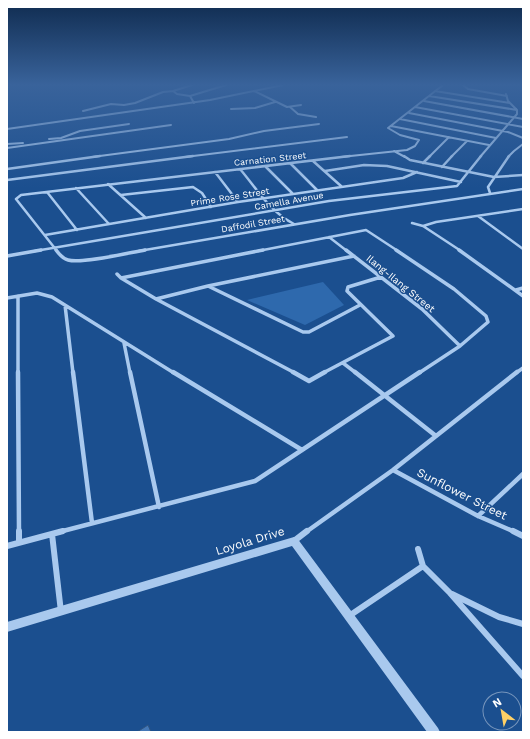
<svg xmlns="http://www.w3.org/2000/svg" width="530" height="739" font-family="'Work Sans',sans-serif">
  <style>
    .green { fill: #2e69ad }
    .building { fill: #4478b7; stroke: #305480 }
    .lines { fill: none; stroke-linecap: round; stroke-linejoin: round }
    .minor-far4 { stroke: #a9c9ee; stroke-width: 2 }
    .minor-far3 { stroke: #a9c9ee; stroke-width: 2.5 }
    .minor-far2 { stroke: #a9c9ee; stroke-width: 3.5 }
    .minor-far1 { stroke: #a9c9ee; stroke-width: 4.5 }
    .minor { stroke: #a9c9ee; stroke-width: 6 }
    .tertiary { fill: #a9c9ee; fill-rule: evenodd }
    .labels { text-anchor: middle; stroke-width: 3; stroke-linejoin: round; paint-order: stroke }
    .far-street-label { font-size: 9px; fill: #fff; stroke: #1b4f8f }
    .street-label { font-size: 10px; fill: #fff; stroke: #1b4f8f }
    .near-street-label { font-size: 12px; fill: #fff; stroke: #1b4f8f }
  </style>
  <rect width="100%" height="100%" fill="#1b4f8f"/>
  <path class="green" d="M323,282L344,305L305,325L247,300Z"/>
  <path class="building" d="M148,725L151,732H137Z"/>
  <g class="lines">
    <path class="minor-far4" d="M463,85L468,89L507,96
      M254,91L287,107L301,105
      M435,91L510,103
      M190,96L177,94L173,91L192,85
      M429,96L517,110
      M424,101L523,119
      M194,103L190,96L226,85
      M290,107L298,114L316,117
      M415,107L523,127
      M231,109L255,108L275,102
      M83,111L111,104L124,105L135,103L163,92L173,91
      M409,113L508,132L523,138
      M400,119L496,138
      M391,126L489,145
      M7,129L210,100L283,85
      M49,139L61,138L80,131L129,124
      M7,144L23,143
      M7,148L171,125
      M394,151L405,157
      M92,157L229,139L264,131L319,124
      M185,157L347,137
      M341,157L407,150L415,146L419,140L400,135L388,128L443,85
      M429,157L449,137
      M451,157L467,141
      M480,157L517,114V110L508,101L506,94
      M508,157L514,151L523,144"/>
    <path class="minor-far3" d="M404,156L410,160L494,177L523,175
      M313,161L341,186
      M290,163L317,190
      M423,163L430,156
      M265,166L293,194
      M442,167L452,156
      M7,169L100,156
      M240,169C257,189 270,212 294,224
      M325,171L364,165L387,166L461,182
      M215,172L238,202
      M7,180L193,156
      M108,184L146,218
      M76,188L109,224
      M47,192L77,230
      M490,193L488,187L509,156
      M121,195L193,187L202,193L211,207
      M478,216L523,249
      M412,223L423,226L461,251
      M423,226L436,222L523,209
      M45,235L238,202L403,178L417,172
      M329,237L347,251
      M35,251L329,201L457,186L481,156
      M57,251L16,199L21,195L350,156
      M139,251L350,215L523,189
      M258,251L366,230L398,251"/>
    <path class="minor-far2" d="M56,250C59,254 63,259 68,260C82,264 128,253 145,250
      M346,250L422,309L460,346
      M396,250L454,289L486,316L488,322L460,346L419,373
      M459,250L523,296
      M7,256L41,250
      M117,274L121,278L156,299L295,373
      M121,278L263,250
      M208,286L303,332H309L360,305
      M516,290L523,288
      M18,296V373
      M7,298L37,293L52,297L174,373
      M156,299L208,286L354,256
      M65,305L73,373
      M124,343L130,373
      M343,363L356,373
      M323,373L393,336L347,291L348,287L381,277
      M516,373L523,368"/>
    <path class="minor-far1" d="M18,372L19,532
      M73,372L92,523
      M130,372L159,507
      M173,372L302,450
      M293,372L309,381L325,372
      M355,372L436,436
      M393,470L478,516L515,532
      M478,516L523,474
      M59,532L255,481L420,372
      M306,532L393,470L517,372"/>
    <path class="minor" d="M19,531V542
      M513,531L523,536
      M52,534L61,612
      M294,541L307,531
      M7,546L63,531
      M423,566L450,593L523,676
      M452,594L499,617L523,624
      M349,616L423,566L418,549"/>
    <path class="tertiary" d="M294,537L297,538L438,728L440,732H427L292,546L7,632V622Z"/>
  </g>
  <linearGradient id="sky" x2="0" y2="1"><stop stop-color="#0f2b4f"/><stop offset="0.45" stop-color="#39639b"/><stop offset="1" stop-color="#39639b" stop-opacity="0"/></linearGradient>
  <rect width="530" height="188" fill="url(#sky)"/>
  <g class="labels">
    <g class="far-street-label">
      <text transform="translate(270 159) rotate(-6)" y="3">Carnation Street</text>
      <text transform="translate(230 197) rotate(-9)" y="3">Prime Rose Street</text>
      <text transform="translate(289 201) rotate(-10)" y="3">Camella Avenue</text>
      <text transform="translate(253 224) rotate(-10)" y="3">Daffodil Street</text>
    </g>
    <g class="street-label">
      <text transform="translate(401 283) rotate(39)" y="4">Ilang-Ilang Street</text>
    </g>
    <g class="near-street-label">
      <text transform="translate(462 494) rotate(27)" y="4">Sunflower Street</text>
      <text transform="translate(250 541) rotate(-17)" y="4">Loyola Drive</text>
    </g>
  </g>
  <rect width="530" height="739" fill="none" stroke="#ffffff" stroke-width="16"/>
  <g transform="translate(502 711) rotate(329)"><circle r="19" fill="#1b4f8f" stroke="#7695bc"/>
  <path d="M0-3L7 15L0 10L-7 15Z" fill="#ffd166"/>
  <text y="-6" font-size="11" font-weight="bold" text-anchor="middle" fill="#ffffff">N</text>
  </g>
</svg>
